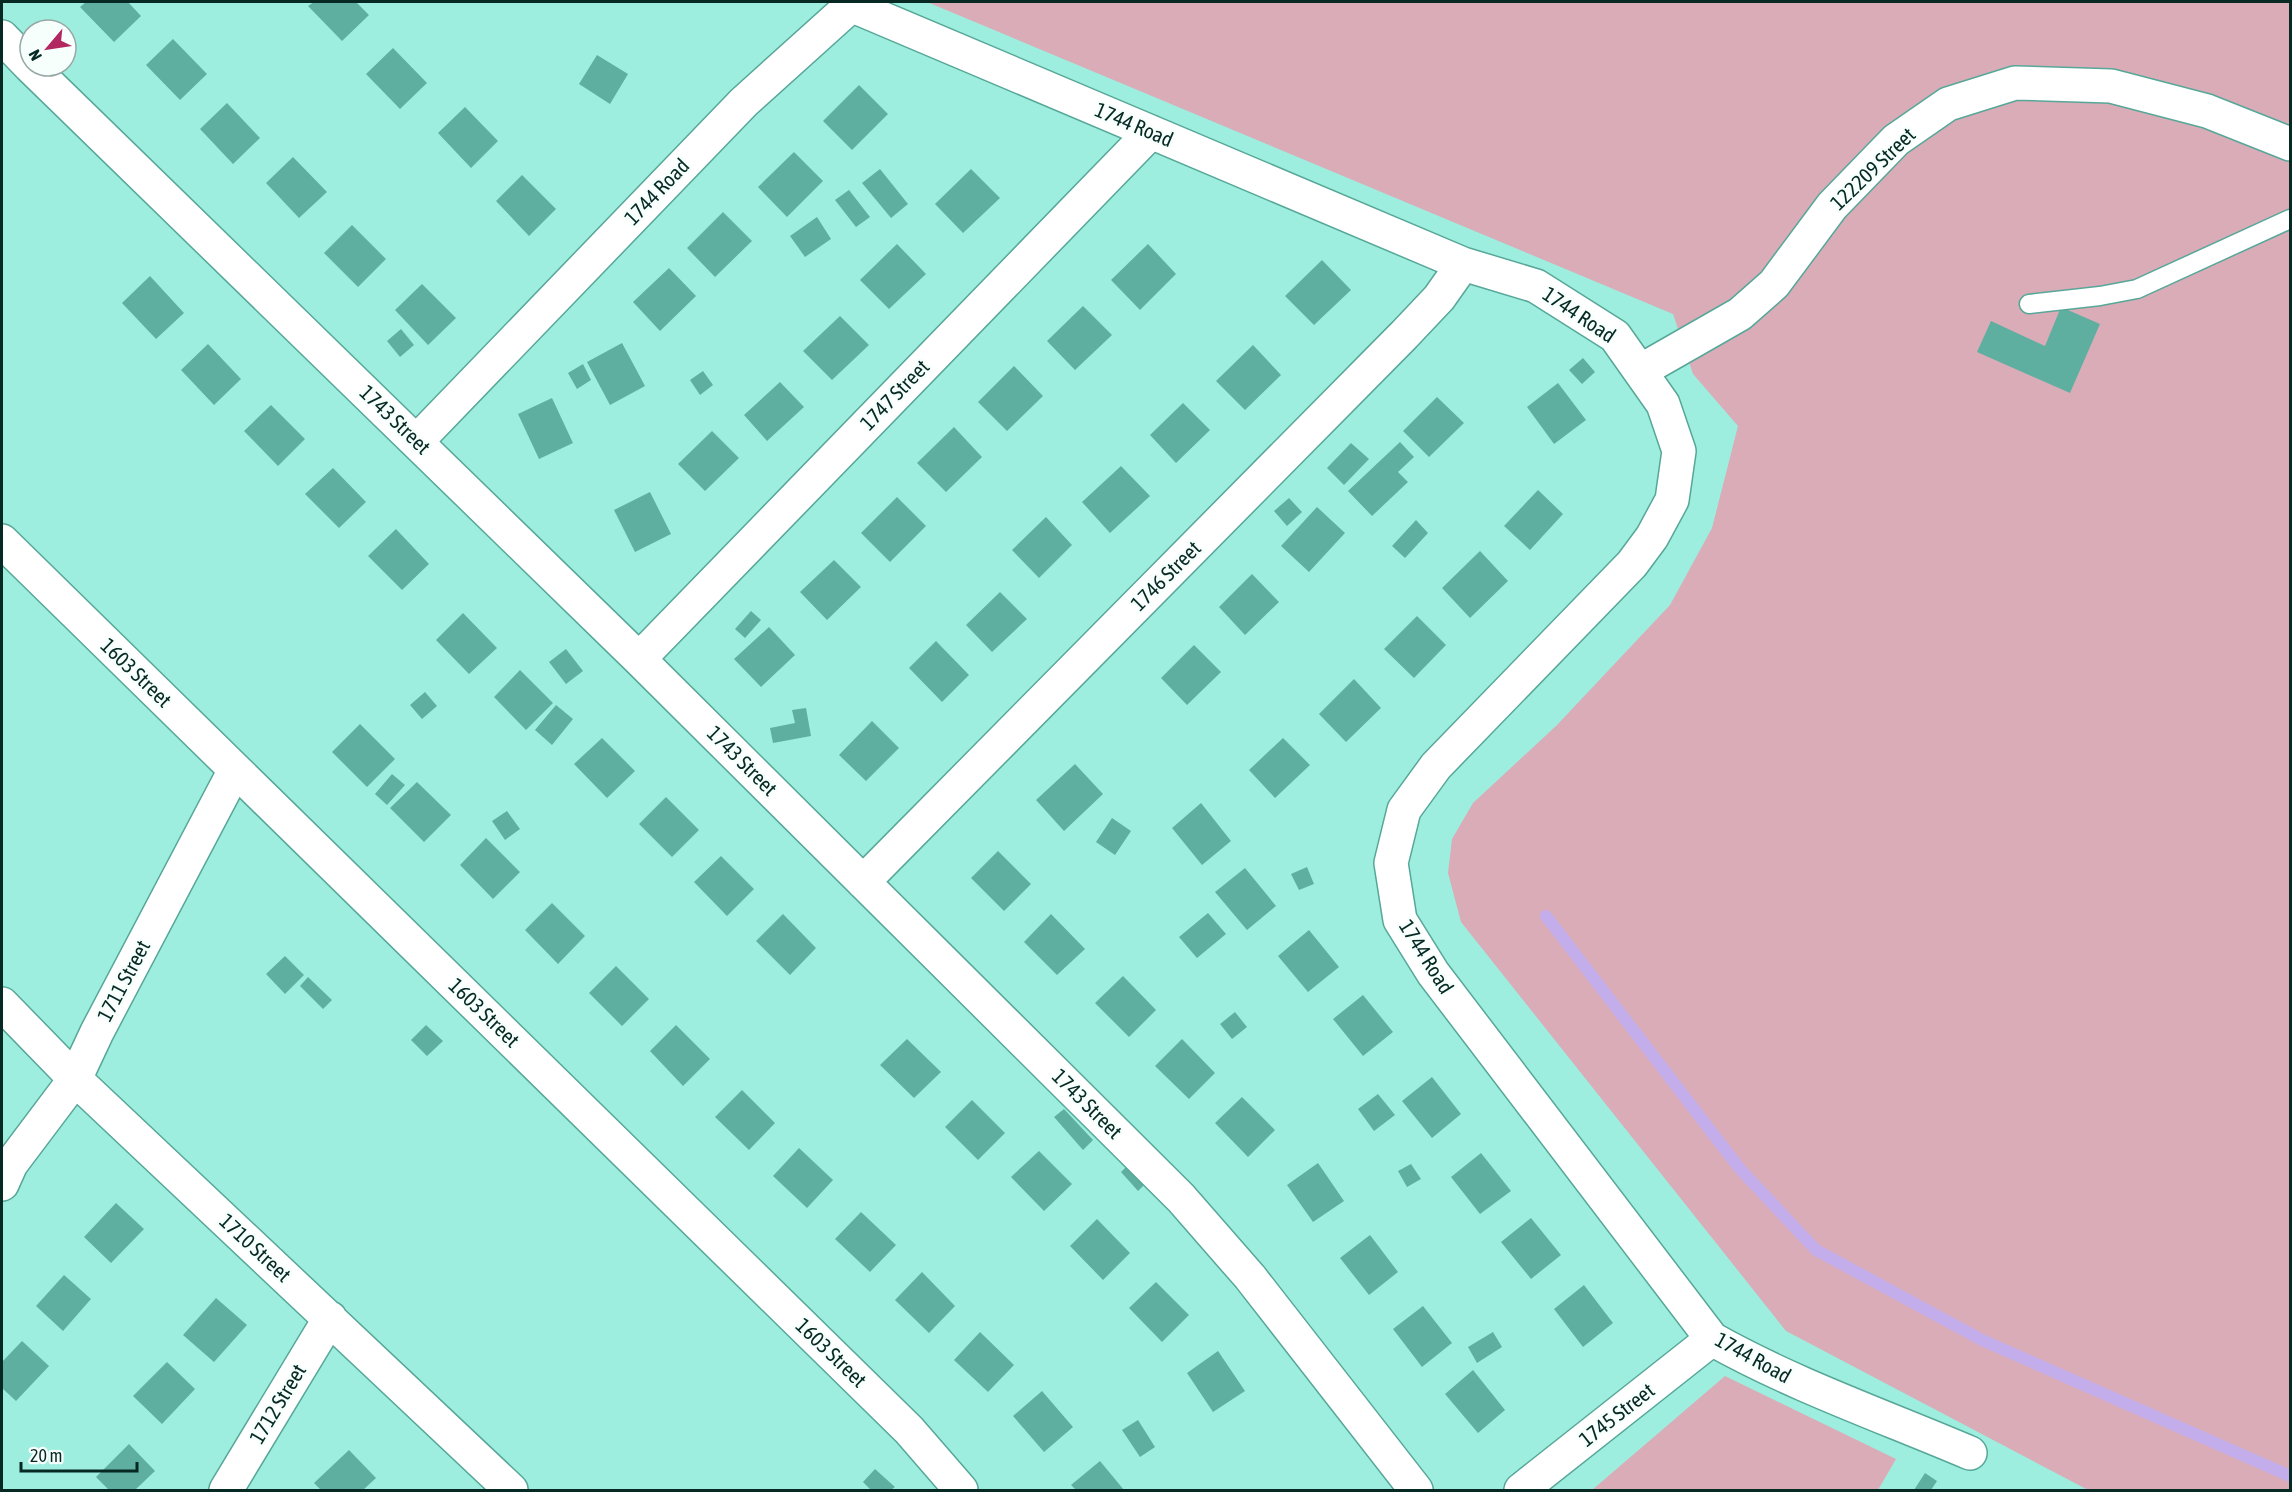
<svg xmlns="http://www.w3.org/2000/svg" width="2292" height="1492" font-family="'Asap Condensed',sans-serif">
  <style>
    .green { fill: #d9acb7 }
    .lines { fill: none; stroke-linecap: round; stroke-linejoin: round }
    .stream { stroke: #c4adeb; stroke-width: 12 }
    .building { fill: #5fafa1 }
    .lane-casing { stroke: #57a799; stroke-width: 21 }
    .street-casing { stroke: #57a799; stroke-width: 36 }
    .secondary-casing { stroke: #57a799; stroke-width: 36 }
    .lane { stroke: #fff; stroke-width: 18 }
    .street { stroke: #fff; stroke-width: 33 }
    .secondary { stroke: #fff; stroke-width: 33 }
    .labels { text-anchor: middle; stroke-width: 5; stroke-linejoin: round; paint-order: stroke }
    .street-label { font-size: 21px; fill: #062924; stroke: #f7fffd }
  </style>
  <rect width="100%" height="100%" fill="#9eeedf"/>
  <path class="green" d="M927,2H2290V1490H2088L1786,1331L1461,922L1448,873L1452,839L1473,803L1557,725L1670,605L1712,528L1738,426L1693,374L1673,314Z
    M1725,1376L1896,1459L1878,1490H1592Z"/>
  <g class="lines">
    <path class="stream" d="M1546,916L1740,1169L1816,1250L1982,1340L2290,1476"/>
  </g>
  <path class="building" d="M86,2H128L141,16L114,42L80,7Z
    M314,2H356L369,15L342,41L308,6Z
    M173,39L207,74L180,100L146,65Z
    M393,48L427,83L400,109L366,74Z
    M597,55L628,74L610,104L579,84Z
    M859,85L888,114L852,150L823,121Z
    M227,103L260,138L233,164L200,129Z
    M465,107L498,141L471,168L438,133Z
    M794,152L823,181L787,217L758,187Z
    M293,157L327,192L299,218L266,183Z
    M880,169L908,204L891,218L862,183Z
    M971,169L1000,198L963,233L935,204Z
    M522,175L556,209L529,236L496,201Z
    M849,190L870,217L856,227L835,200Z
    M723,212L752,241L715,277L687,248Z
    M817,217L831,239L805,257L790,236Z
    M352,225L386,259L358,287L324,253Z
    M897,244L926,274L889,309L860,280Z
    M1148,244L1176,274L1140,310L1111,280Z
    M1322,260L1351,290L1314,325L1285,296Z
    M669,268L696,296L660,331L633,302Z
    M150,276L184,313L156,339L122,303Z
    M422,284L456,318L428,345L395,310Z
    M1083,306L1112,335L1075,370L1047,341Z
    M2061,307L2100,324L2070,393L1977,352L1991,321L2045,346Z
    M840,316L869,345L832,380L803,351Z
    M401,329L414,345L400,357L387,341Z
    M622,343L645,386L610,405L587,362Z
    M208,344L241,379L214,405L181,370Z
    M1253,345L1281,375L1245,410L1216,381Z
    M1583,358L1595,372L1582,384L1569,370Z
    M583,364L591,380L577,389L568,373Z
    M1014,366L1043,396L1007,431L978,402Z
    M703,371L713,385L700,395L690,380Z
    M780,382L804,407L767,441L744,415Z
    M1558,383L1586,420L1554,444L1527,407Z
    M1437,397L1464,423L1429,457L1403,431Z
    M552,398L573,443L539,459L518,414Z
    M1183,403L1210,430L1176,463L1150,435Z
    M271,405L305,439L278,466L244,431Z
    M954,427L982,457L946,492L917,463Z
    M712,431L739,458L705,491L678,464Z
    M1400,442L1414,457L1398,472L1408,482L1372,516L1348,491Z
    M1351,443L1369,459L1344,485L1327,468Z
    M1121,466L1150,496L1110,533L1082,502Z
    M333,468L366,502L339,528L305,494Z
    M1538,490L1563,514L1530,550L1504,526Z
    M650,492L671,534L635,552L614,510Z
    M897,497L926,526L890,562L861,533Z
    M1289,498L1302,512L1287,526L1274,511Z
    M1317,507L1345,533L1309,572L1281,546Z
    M1046,517L1072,545L1039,578L1012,550Z
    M1416,520L1428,533L1405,558L1392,546Z
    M396,529L429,564L402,590L368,556Z
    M1480,551L1508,581L1470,618L1442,588Z
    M834,560L861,587L827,620L800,592Z
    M1252,574L1279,602L1245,635L1219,607Z
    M1000,592L1027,619L992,652L966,625Z
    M751,611L761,620L745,638L735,629Z
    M463,613L497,648L469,674L436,640Z
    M1417,616L1446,645L1414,678L1384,649Z
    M769,627L795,655L761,687L734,659Z
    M936,641L969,675L942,702L909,668Z
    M1194,645L1221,672L1187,705L1161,678Z
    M566,649L583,671L566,684L549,662Z
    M520,670L553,703L526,730L494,697Z
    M1354,679L1381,708L1346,742L1319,714Z
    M425,692L437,706L422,719L410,705Z
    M556,705L573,719L552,745L535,730Z
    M806,708L811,736L773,743L770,728L795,723L792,710Z
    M872,721L899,748L866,781L839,755Z
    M360,724L395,759L367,787L332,752Z
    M602,738L635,771L607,798L574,764Z
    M1283,738L1310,765L1275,798L1249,770Z
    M1075,764L1103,794L1064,831L1036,800Z
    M392,774L405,785L387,805L375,794Z
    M417,782L451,815L424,842L390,808Z
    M666,797L699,830L672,857L639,824Z
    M1201,803L1231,841L1202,865L1172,828Z
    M507,811L520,829L505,840L492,821Z
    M1112,818L1131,831L1115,855L1096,842Z
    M486,838L520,872L493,899L460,865Z
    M998,851L1031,884L1004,911L971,878Z
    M721,856L754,889L727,916L694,882Z
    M1307,867L1314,884L1299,890L1291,874Z
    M1245,868L1276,906L1247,930L1215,892Z
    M552,903L585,936L558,964L525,930Z
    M1208,913L1226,934L1197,958L1179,937Z
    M783,914L816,948L790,975L756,941Z
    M1051,914L1085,949L1057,975L1024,942Z
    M1309,930L1339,967L1308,992L1278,956Z
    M285,956L304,975L285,994L266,974Z
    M616,966L649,999L622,1026L589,993Z
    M1123,976L1156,1010L1129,1037L1095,1003Z
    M308,977L332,1000L323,1009L300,986Z
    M1363,995L1393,1032L1363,1056L1333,1019Z
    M1235,1012L1247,1027L1232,1039L1220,1024Z
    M426,1025L443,1041L427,1056L411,1040Z
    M676,1025L710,1059L683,1086L650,1051Z
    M907,1039L941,1072L914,1098L880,1065Z
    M1182,1039L1215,1073L1189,1099L1155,1066Z
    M1432,1077L1461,1114L1432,1138L1402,1101Z
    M742,1090L775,1123L749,1150L715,1117Z
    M1378,1094L1395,1115L1374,1131L1358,1109Z
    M1242,1097L1275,1130L1248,1157L1215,1123Z
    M972,1100L1005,1133L978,1160L945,1127Z
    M1064,1109L1093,1140L1083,1150L1054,1117Z
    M799,1148L833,1180L807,1208L773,1176Z
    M1039,1151L1072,1184L1044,1211L1011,1177Z
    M1481,1153L1511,1191L1480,1214L1451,1177Z
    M1318,1163L1344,1201L1313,1222L1287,1185Z
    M1411,1164L1421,1179L1407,1187L1398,1171Z
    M1126,1167L1144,1185L1138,1191L1121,1172Z
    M116,1203L144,1229L111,1263L84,1237Z
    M861,1212L896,1245L870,1272L835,1239Z
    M1531,1218L1561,1255L1531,1279L1501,1242Z
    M1097,1219L1130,1253L1103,1280L1070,1246Z
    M1370,1235L1398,1272L1369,1295L1340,1258Z
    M922,1272L955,1306L929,1333L895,1300Z
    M64,1275L91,1299L63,1331L36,1306Z
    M1156,1282L1189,1315L1162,1342L1129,1308Z
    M1584,1285L1613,1323L1583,1347L1554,1309Z
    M216,1298L247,1325L214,1362L183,1335Z
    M1423,1306L1452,1343L1422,1367L1393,1329Z
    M980,1332L1014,1365L988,1392L954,1360Z
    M1493,1332L1502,1347L1477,1363L1468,1347Z
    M22,1341L49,1366L16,1401L2,1388V1362Z
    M1218,1351L1245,1391L1213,1412L1187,1373Z
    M167,1362L195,1389L162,1424L133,1396Z
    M1473,1370L1505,1410L1478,1433L1445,1394Z
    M1042,1391L1073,1427L1044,1452L1013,1416Z
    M1138,1420L1155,1447L1140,1457L1122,1430Z
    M129,1444L155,1471L135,1490H109L96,1477Z
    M349,1450L376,1478L363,1490H321L314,1483Z
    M1100,1461L1124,1490H1076L1071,1485Z
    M875,1469L895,1487L891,1490H869L870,1489L863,1482Z
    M1925,1473L1937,1481L1931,1490H1914Z"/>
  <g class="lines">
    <g class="lane-casing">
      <path id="lane" d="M2029,304L2100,296L2137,289L2290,219"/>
    </g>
    <g class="street-casing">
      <path id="street" d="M853,6L1463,264L1536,286L1615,336L1663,404L1679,451L1672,500L1652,537L1632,564L1436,766L1404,810L1391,863L1400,920L1433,973L1712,1339C1794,1385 1883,1416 1970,1453
        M2,37L30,66
        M30,66L639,659L1181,1198L1250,1277L1416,1490
        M1642,370L1740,314L1774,284L1832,206L1896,140L1948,104L2015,83L2111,86L2207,111L2290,144
        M417,441L744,102L855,2
        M639,659L1151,132
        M863,882L1404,335L1439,298L1463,264
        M2,1004L75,1079L511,1490
        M2,1184L11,1164L75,1079L97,1032L235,770
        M226,1490L330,1318
        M1521,1490L1712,1339"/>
    </g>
    <g class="secondary-casing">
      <path id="secondary" d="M2,541L909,1430L961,1490"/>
    </g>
    <use href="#lane" class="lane"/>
    <use href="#street" class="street"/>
    <use href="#secondary" class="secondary"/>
  </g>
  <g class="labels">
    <g class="street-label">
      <text transform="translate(1134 125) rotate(23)" y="7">1744 Road</text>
      <text transform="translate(1873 169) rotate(-44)" y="7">122209 Street</text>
      <text transform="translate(657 192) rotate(-46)" y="7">1744 Road</text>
      <text transform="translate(1579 315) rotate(34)" y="7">1744 Road</text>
      <text transform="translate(895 395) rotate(-46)" y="7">1747 Street</text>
      <text transform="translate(395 420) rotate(44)" y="7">1743 Street</text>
      <text transform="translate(1166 576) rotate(-45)" y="7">1746 Street</text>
      <text transform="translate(136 673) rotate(44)" y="7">1603 Street</text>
      <text transform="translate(742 761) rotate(45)" y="7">1743 Street</text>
      <text transform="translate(1426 957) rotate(58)" y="7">1744 Road</text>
      <text transform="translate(124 981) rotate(-62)" y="7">1711 Street</text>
      <text transform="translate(484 1013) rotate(44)" y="7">1603 Street</text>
      <text transform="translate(1087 1104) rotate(45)" y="7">1743 Street</text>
      <text transform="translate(255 1248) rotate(43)" y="7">1710 Street</text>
      <text transform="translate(831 1353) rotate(44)" y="7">1603 Street</text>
      <text transform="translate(1753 1358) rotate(29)" y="7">1744 Road</text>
      <text transform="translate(278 1404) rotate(-59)" y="7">1712 Street</text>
      <text transform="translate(1617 1415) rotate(-38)" y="7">1745 Street</text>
    </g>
  </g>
  <rect width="2292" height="1492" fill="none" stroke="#062924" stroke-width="6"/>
  <g transform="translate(48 48) rotate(241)"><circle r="28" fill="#f7fffd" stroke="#97a9a6" stroke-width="1.5"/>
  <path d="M0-4.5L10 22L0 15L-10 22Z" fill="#b32760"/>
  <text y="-9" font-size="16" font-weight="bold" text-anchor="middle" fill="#062924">N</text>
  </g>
  <path d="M21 1462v9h116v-9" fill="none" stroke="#062924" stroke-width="3"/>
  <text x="30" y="1462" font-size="18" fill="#062924" stroke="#f7fffd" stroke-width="4.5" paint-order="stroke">20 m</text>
</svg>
